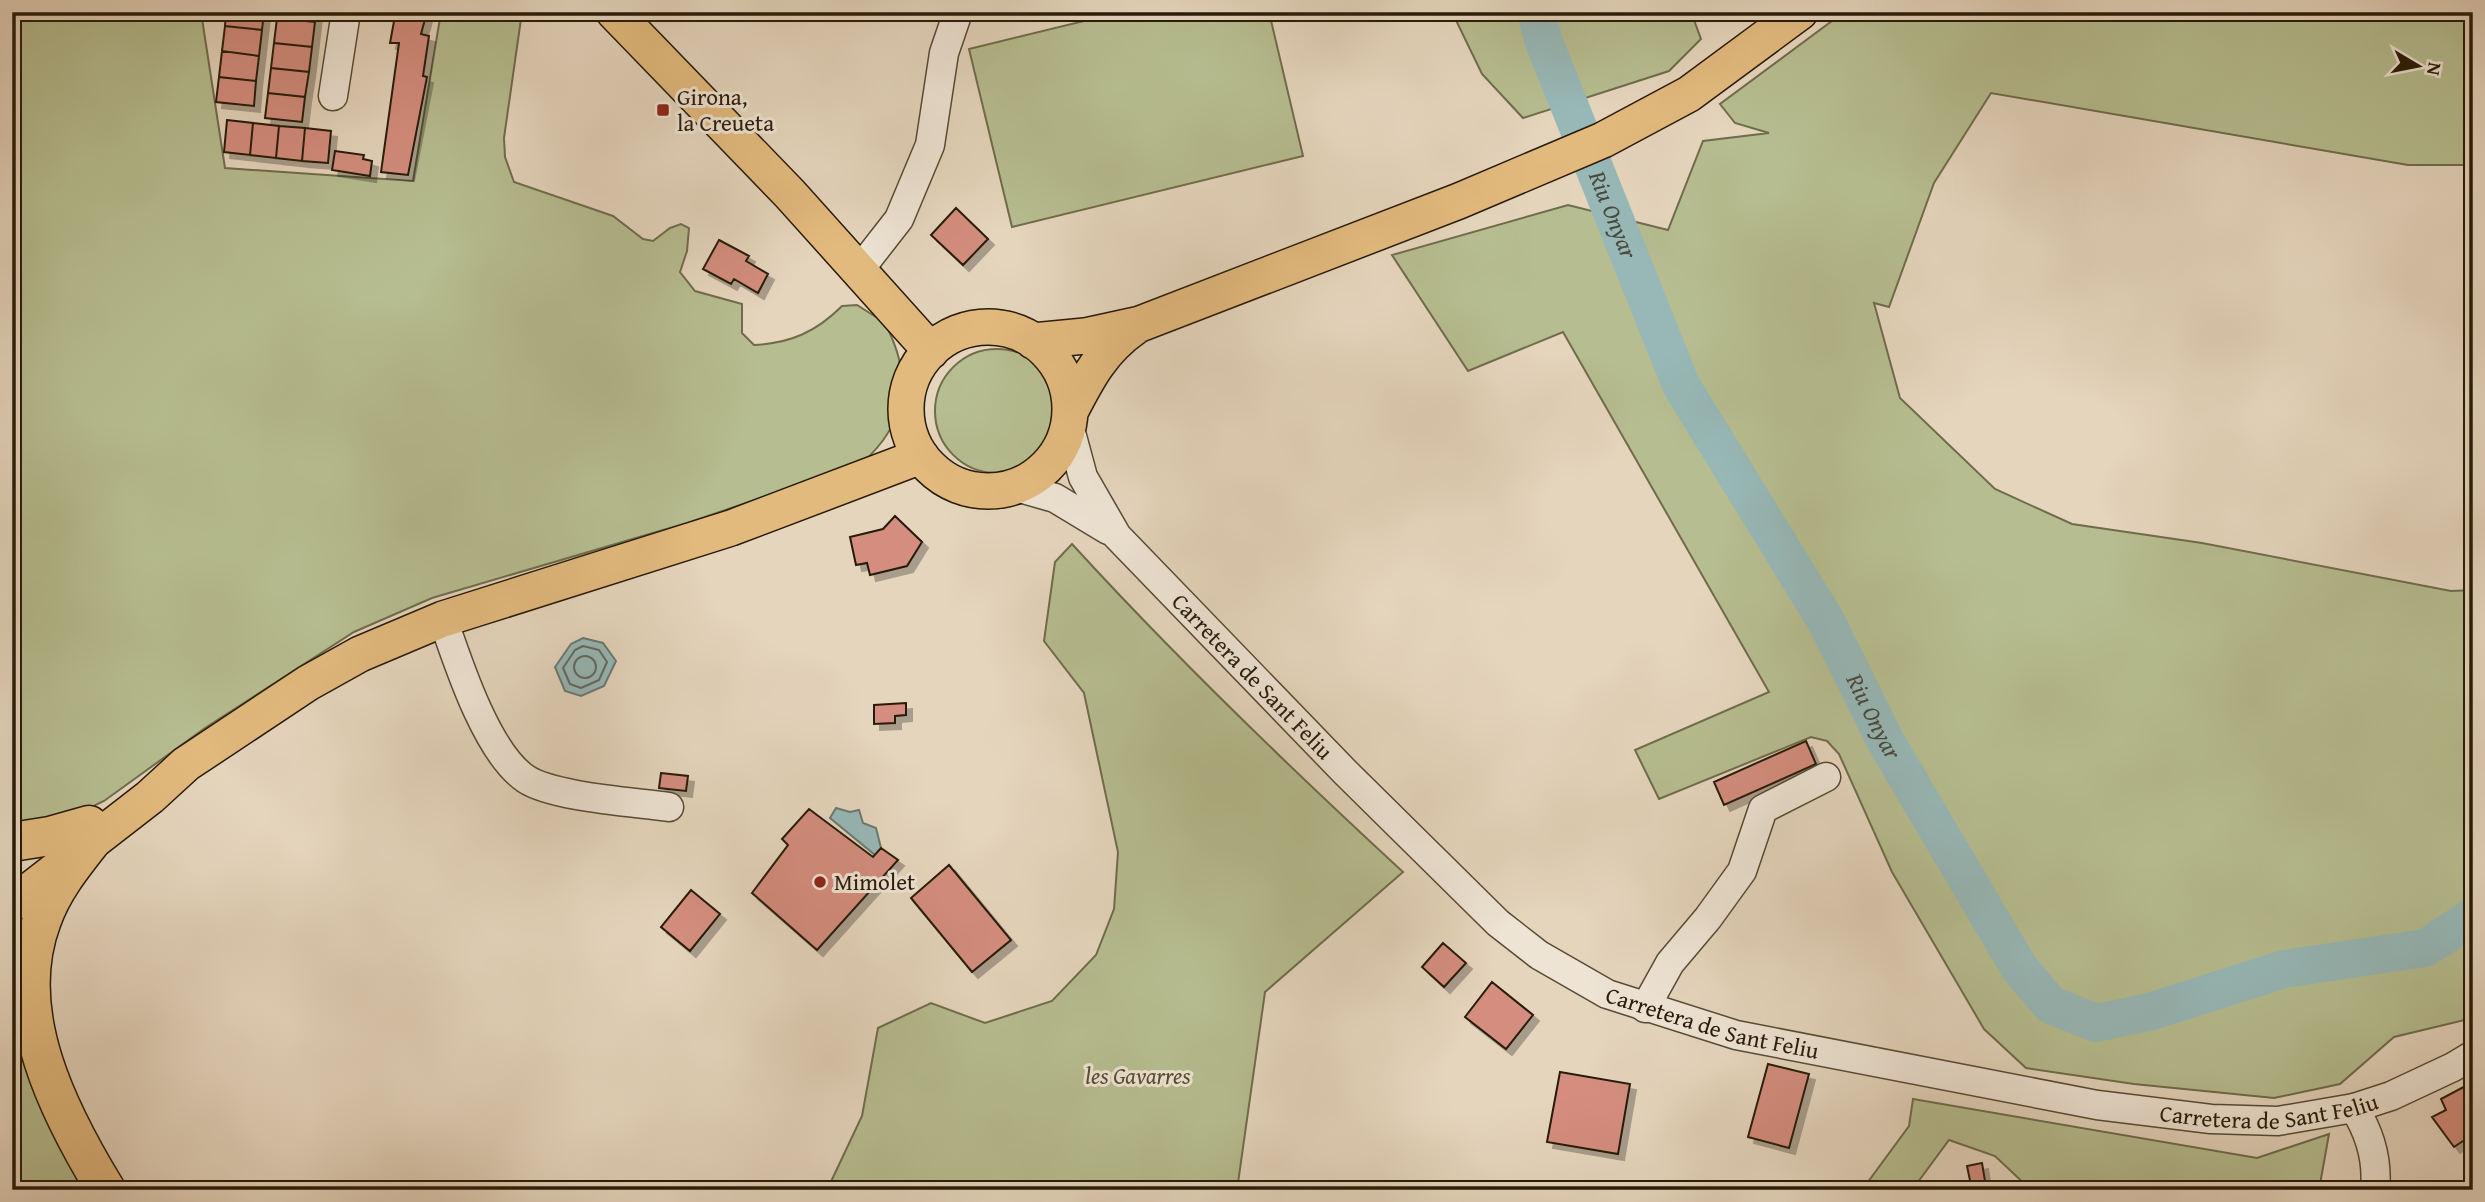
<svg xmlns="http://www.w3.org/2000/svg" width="2485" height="1202" font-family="'Gentium Book Plus',serif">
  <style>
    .green { fill: #b6bd90; stroke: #6f6c4c; stroke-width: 2 }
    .water { fill: #97b8b7; stroke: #6b7971; stroke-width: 2 }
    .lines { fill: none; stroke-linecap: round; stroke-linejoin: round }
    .shore { stroke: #606a60; stroke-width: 2 }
    .river { stroke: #97b8b7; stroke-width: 38 }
    .building { fill: #d48d7e; stroke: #281b08; stroke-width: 2; filter: url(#shadow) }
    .minor-casing { stroke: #574a35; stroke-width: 31 }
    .major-casing { stroke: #281b08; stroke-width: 38 }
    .highway-casing { stroke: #281b08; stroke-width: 41 }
    .minor { stroke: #eee4d4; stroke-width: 28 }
    .major { stroke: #e2ba7e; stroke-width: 35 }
    .highway { stroke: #e2ba7e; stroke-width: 38 }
    .poi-dot { fill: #8f2418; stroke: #eee4d4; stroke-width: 2.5 }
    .labels { text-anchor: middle; stroke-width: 6; stroke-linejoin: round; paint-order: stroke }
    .poi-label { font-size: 23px; fill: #281b08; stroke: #eee4d4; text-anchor: start }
    .street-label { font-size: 23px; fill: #281b08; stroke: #eee4d4 }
    .park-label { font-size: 23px; font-style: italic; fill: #534c31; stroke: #eee4d4 }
    .water-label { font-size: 24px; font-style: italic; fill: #494a3d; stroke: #eee4d4 }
  </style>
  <defs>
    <filter id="shadow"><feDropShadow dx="6" dy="6" stdDeviation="0" flood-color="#0004"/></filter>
  </defs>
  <rect width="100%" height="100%" fill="#e5d5bd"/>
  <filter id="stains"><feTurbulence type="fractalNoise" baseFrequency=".00286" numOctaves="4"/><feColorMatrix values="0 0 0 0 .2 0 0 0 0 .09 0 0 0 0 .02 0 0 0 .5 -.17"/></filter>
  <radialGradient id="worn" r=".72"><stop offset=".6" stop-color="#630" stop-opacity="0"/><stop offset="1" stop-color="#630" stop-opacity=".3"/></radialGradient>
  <path class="green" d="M12,12H201L225,168L413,181L441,12H522L504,138L505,157L514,182L613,216L643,239L653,241L670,228L681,224L689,228L687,251L680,272L695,291L742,304V333L754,345C791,343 816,332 842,306L857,305L876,317L881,316C913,372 911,420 861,464L687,523L432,598L354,632L205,728L104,801L71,817L12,831Z
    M1121,12H1269L1303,156L1012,227L969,49Z
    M1452,12H1691L1701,39L1669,71L1523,118L1482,74Z
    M1844,12H2473V165H2408L1991,93L1934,183L1889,307L1874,303L1900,398L1995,489L2072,524L2202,543L2451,591L2473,590V1018L2394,1037L2340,1084L2274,1098L2134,1084L2026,1068L1984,1029L1892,872L1839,754L1827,741L1811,737L1659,799L1635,750L1769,692L1563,332L1468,371L1392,255L1568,205L1668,230L1703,141L1769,133L1735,123L1720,104Z
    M935 411a62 62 0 1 1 124 0a62 62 0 1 1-124 0Z
    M1072,544C1177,659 1288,766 1403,872L1265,992L1237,1190H827L862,1116L878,1028L931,1003L985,1023L1052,1001L1096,955L1114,909L1118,852L1084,693L1044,641L1055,562Z
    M12,1021L20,1047L90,1190H12Z
    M1913,1099L2257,1158L2329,1134L2319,1190H2031L1995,1156L1949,1140L1912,1190H1862L1909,1126Z"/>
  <path class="water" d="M583,638L603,643L616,661L604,686L581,696L565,691L555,667L571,644Z
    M836,808L850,812L859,810L863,823L876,828L881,848L875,855L830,818Z"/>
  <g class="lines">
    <path class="shore" d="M583,646L599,650L607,662L599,680L581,688L570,684L563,668L575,650Z
      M574 667a11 11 0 1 1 22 0a11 11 0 1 1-22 0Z"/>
    <path class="river" id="s1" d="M1536,12L1544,42L1681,385L1826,621L1886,742L2020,969L2051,1005L2096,1023L2149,1012L2284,969L2425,948L2473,917"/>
  </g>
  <path class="building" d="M226,12H264L262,30L225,26Z
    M278,12H316L315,22L277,18Z
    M385,12H427L421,34L429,36L423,76L427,77L408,175L381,172L399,43H390L395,16L385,15Z
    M277,18L315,22L312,47L274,43Z
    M225,26L262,30L259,56L222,51Z
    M274,43L312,47L309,72L271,68Z
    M222,51L259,56L256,81L219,77Z
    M271,68L309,72L305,97L268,93Z
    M219,77L256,81L254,106L216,102Z
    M268,93L305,97L302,122L265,118Z
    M227,120L253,123L250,155L224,152Z
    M253,123L279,126L276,158L250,155Z
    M279,126L305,128L302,161L276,158Z
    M305,128L331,131L328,163L302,161Z
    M335,151L364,155L363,159L372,161L370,176L332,170Z
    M956,208L988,239L963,265L931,235Z
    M719,240L749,256L746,261L768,274L758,293L734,279L731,284L703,269Z
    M895,516L922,542L907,566L870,575L867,563L856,565L850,537L883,529Z
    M906,703V715L895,716V723L874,724V705Z
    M1806,741L1816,764L1724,805L1714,782Z
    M661,773L688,776L686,791L659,788Z
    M809,809L873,857L881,848L898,860L817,950L752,893L788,845L782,839Z
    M949,865L1011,940L972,972L911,898Z
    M691,890L720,914L690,951L661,927Z
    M1443,943L1466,963L1444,987L1422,967Z
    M1492,982L1533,1015L1506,1049L1465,1017Z
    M1768,1064L1809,1074L1789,1148L1748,1137Z
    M1560,1072L1630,1084L1618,1154L1547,1142Z
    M2473,1082V1148L2466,1139L2454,1147L2432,1117L2446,1110L2441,1099Z
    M1982,1163L1986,1187L1972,1190L1967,1166Z"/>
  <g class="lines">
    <g class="minor-casing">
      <g id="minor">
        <path d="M333,96L346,12"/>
        <path d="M860,269L899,219L930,145L944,53L958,12"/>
        <path id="s2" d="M1069,425L1083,477L1117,536L1345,772L1498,923L1539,955L1607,994L1736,1035L2097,1105L2211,1119L2278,1121L2354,1108L2391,1096L2453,1067L2473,1055"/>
        <path d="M1016,487L1055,498L1108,530"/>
        <path d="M443,619C458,663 487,753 526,779C553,797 635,802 669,807"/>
        <path d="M1645,1008L1670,963L1708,918L1742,871L1763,809L1826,777"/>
        <path d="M2354,1108C2370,1133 2378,1160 2375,1190"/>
      </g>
    </g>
    <g class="major-casing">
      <path id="major" d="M614,12L790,194L931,351
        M906 409a82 82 0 1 1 164 0a82 82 0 1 1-164 0Z
        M1033,341L1085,336L1140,324L1459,201L1603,140L1689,94L1800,12
        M1070,412C1088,377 1102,350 1135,327
        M12,904L150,797L186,764L308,683L360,654L443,619L731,528L921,456"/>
    </g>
    <g class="highway-casing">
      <path id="highway" d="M12,842L50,836L89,825
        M90,843C71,867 52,891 42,920C7,1012 59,1113 106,1190"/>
    </g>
    <use href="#minor" class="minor"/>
    <use href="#major" class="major"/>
    <use href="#highway" class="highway"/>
  </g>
  <g class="poi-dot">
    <rect x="656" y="103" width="14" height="14" rx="3.5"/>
    <circle cx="820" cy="882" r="7"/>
  </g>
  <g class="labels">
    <g class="poi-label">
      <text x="677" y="105">Girona,<tspan x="677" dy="26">la Creueta</tspan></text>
      <text x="834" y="890">Mimolet</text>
    </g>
    <g class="street-label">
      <text dy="8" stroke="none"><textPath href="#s2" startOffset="317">Carretera de Sant Feliu</textPath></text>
      <text dy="8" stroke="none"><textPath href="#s2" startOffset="905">Carretera de Sant Feliu</textPath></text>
      <text dy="8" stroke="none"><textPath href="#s2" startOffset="1472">Carretera de Sant Feliu</textPath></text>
    </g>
    <g class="park-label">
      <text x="1138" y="1084">les Gavarres</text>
    </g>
    <g class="water-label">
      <text dy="8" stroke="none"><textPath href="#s1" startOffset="217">Riu Onyar</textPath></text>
      <text dy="8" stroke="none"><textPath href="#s1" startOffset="784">Riu Onyar</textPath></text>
    </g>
  </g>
  <rect width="2485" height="1202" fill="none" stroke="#e5d5bd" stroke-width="42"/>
  <rect x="14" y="14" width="2457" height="1174" fill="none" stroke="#281b08" stroke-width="3.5"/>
  <rect x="21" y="21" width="2443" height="1160" fill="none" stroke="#281b08" stroke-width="2"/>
  <g transform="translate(2418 66) rotate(100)" stroke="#eee4d4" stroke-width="5" paint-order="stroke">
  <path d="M0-5L12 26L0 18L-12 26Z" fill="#281b08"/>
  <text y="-10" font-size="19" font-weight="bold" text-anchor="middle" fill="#281b08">N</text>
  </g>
  <rect width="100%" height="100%" filter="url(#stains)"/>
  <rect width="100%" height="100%" fill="url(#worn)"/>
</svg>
